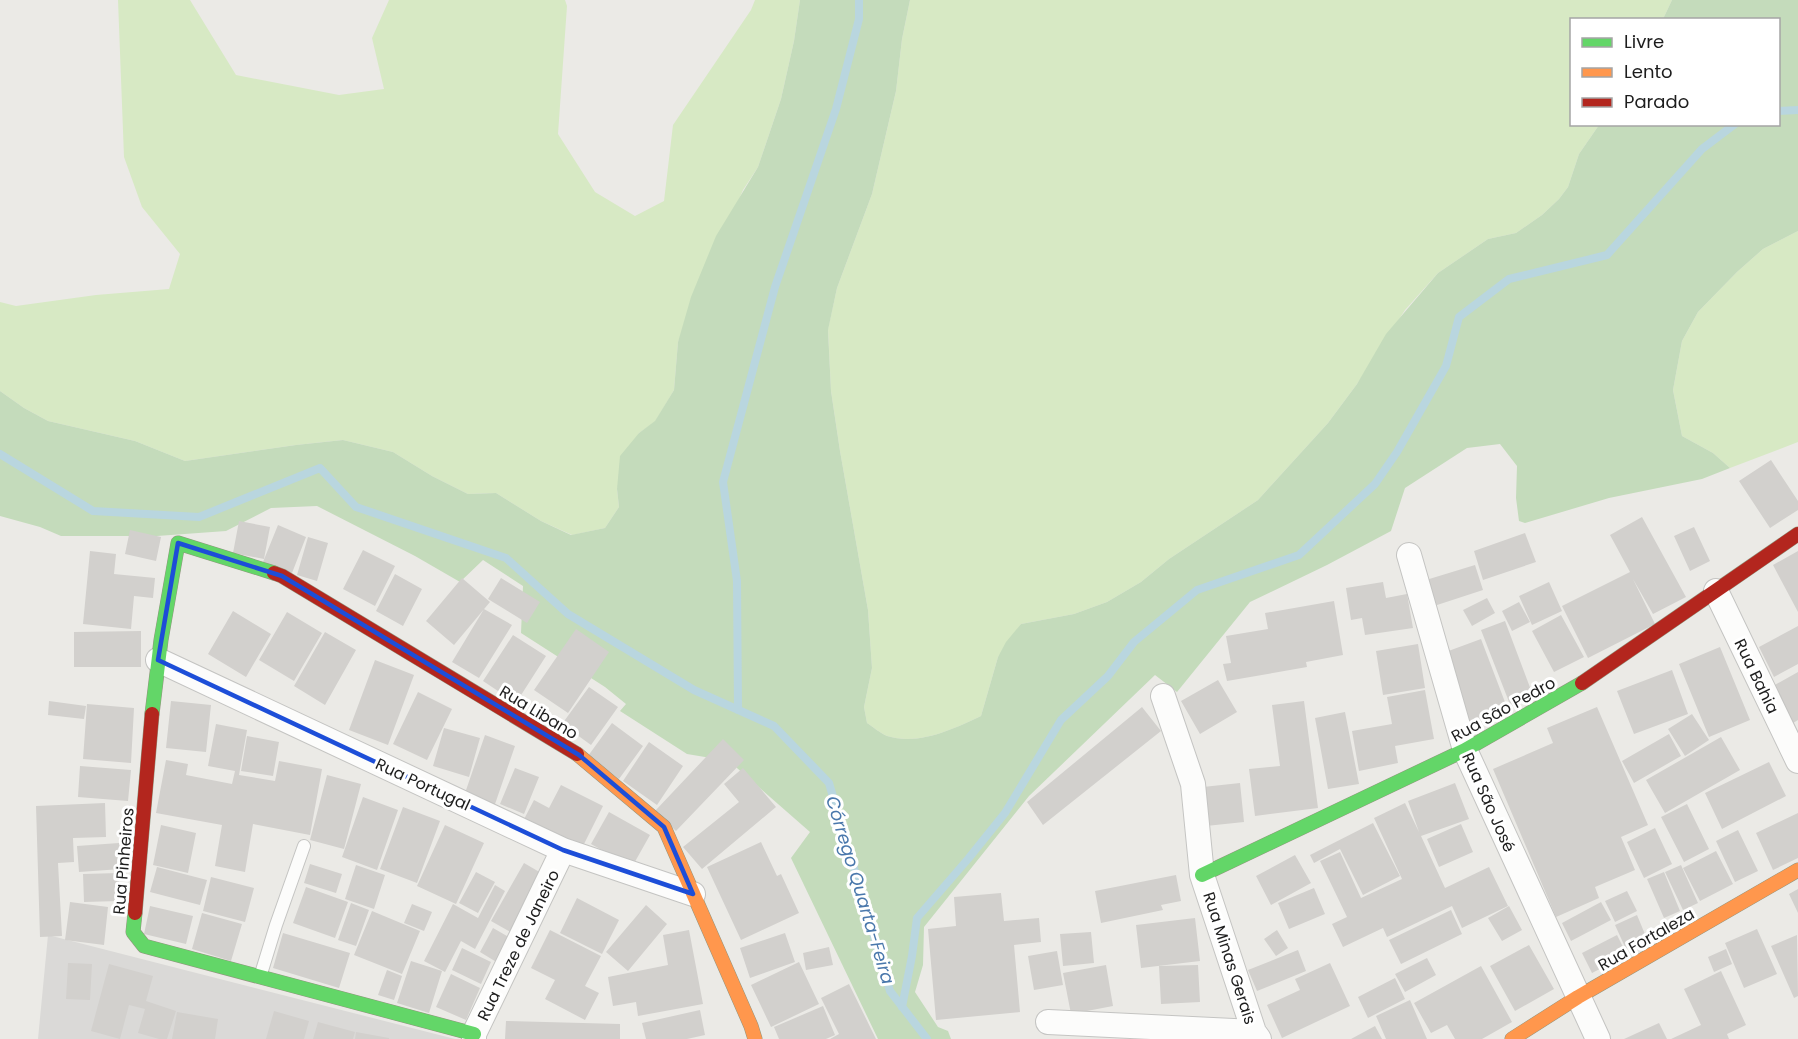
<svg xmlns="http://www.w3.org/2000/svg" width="1798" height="1039" font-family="Poppins,sans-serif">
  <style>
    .residential { fill: #dad9d7 }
    .grass { fill: #d7e9c4 }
    .forest { fill: #c4dbbb }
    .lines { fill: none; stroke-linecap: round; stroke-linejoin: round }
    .stream { stroke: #b9d6df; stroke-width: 8 }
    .building { fill: #d2d0cd }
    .lane-casing { stroke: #c4c4c2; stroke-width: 14 }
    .street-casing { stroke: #c4c4c2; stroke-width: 26 }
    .fast-casing { stroke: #92957e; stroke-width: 15 }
    .slow-casing { stroke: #92957e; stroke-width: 15 }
    .jam-casing { stroke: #92957e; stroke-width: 15 }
    .lane { stroke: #fcfcfb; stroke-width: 12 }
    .street { stroke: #fcfcfb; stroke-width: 24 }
    .fast { stroke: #63d668; stroke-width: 14 }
    .slow { stroke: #ff974d; stroke-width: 14 }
    .jam { stroke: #b3261e; stroke-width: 14 }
    .marked { fill: none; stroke: #1d4ed8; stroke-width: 4.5; stroke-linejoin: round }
    .labels { text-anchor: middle; stroke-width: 6; stroke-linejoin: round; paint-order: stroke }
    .street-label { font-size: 16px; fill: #1d1d1d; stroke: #fff }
    .water-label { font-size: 18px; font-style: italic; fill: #4a78ac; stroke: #fff }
  </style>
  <rect width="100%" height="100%" fill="#ebeae6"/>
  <path class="residential" d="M48,935L455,1039H38Z"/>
  <path class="grass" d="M118,0H190L236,75L339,95L384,89L372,38L389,0H565L567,6L558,134L595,192L635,216L664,201L673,125L751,10L755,0H800L794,41L781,99L758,167L743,190L678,342L674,390L655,422L639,433L617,489L619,507L605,528L572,535L541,521L496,493L468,494L432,476L393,452L343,440L296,445L185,461L135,441L48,421L24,408L0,391V302L16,306L96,295L169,289L180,254L142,207L124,157Z
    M910,0H1672L1663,19L1572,20V124L1599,125L1579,154L1568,187L1559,199L1542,215L1516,233L1488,239L1438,273L1405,310L1357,384L1328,423L1258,500L1169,559L1141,582L1107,602L1074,614L1021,624L998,657L981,716C953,729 919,746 887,736C880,733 873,727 867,723L864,707L872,668L868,610L840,451L831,391L828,329L837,288L872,194L896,91L902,39Z
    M1798,231V442L1730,468L1713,453L1682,436L1673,390L1682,341L1698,312L1737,272L1763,249Z"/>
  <path class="forest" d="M800,0H910L902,39L896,91L872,194L837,288L828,330L831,391L840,451L868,610L872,668L864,707L867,723C873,727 880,733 887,736C919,746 953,729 981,716L998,657L1006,642L1021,624L1074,614L1107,602L1141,582L1169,559L1258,500L1328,423L1357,384L1386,334L1438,273L1488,239L1516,233L1542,215L1559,199L1568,187L1579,154L1599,125L1778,124V20L1663,19L1672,0H1798V231L1763,249L1737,272L1698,312L1682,341L1673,390L1682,436L1713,453L1730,468L1702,479L1609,498L1525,523L1519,521L1516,498L1517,466L1500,444L1467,448L1405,488L1391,531L1327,565L1250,602L1177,692L1155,675L1029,796L924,927L923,965L915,992L938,1027L948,1031L951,1039H878L791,858L810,832L729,761L687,754L620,711L626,704L605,687L521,633L523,586L483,560L460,582L415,556L317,506L271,508L226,531L157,536H61L40,527L0,516V391L24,408L48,421L135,441L185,461L296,445L343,440L393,452L432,476L468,494L496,493L541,521L571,535L605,528L619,507L617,489L620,456L639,433L655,421L674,390L678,342L691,297L716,236L758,167L781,99L794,41Z"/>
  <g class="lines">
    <path class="stream" d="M1778,111L1798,110
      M0,454L93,511L199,517L320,468L356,507L506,558L568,614L694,690L774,726L829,783L890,991L927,1039
      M738,710L737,581L723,482L775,287L836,109L859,19V0
      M902,1007L912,956L917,918L968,859L1005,813L1061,720L1108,676L1134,642L1197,590L1299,555L1375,484L1397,452L1446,366L1459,317L1509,279L1607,255L1702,149L1735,124"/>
  </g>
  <path class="building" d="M1771,460L1798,501V510L1770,528L1739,481Z
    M1642,517L1686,597L1653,614L1633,579L1655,624L1588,658L1562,606L1630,572L1610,535Z
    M239,521L270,527L264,559L233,553Z
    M278,525L306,537L292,573L263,562Z
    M1694,527L1710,561L1690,571L1674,536Z
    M130,530L161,537L156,561L125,554Z
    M1525,533L1536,562L1483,580L1474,551Z
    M308,537L328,543L317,581L297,575Z
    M363,550L395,566L375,606L343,589Z
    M90,551L116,554L114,574L155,578L153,598L134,596L131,629L83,624Z
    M1798,551V612L1773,565Z
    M1475,565L1483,590L1434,606L1426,580Z
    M395,574L422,589L403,626L376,611Z
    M462,578L490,602L454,645L426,621Z
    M501,578L540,602L527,623L488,599Z
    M1383,582L1386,598L1407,594L1413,628L1365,635L1362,618L1351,620L1346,588Z
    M1549,582L1562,611L1532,625L1519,596Z
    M1487,598L1495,613L1472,626L1463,610Z
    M1334,601L1343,655L1306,662L1307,667L1227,681L1223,664L1231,663L1226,636L1268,629L1265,613Z
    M1519,602L1530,622L1512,631L1502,611Z
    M484,609L512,625L479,678L452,662Z
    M233,611L271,634L246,677L208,654Z
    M287,612L322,633L294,681L259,660Z
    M1561,615L1584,657L1554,672L1532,631Z
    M1505,621L1534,698L1511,707L1481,630Z
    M1798,626V664L1774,677L1759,647Z
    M576,629L609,652L568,713L534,690Z
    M141,631V667H74V632Z
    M325,632L356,650L325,705L294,686Z
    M513,635L546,656L516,703L483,681Z
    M1481,639L1508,710L1470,724L1443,653Z
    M1418,644L1425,688L1383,695L1376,651Z
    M1720,647L1750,720L1709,737L1679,664Z
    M375,660L414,675L388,745L349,730Z
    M1672,670L1688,714L1634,734L1617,691Z
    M1798,672V720L1793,723L1773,686Z
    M1218,680L1237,712L1200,734L1181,701Z
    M589,687L618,707L591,745L562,724Z
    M1425,690L1434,739L1395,746L1398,763L1359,771L1352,731L1392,724L1387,697Z
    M418,692L452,709L427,760L393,744Z
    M49,701L86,706L84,719L48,715Z
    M171,701L211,705L206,752L166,748Z
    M1304,701L1318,808L1255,816L1249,769L1280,766L1272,705Z
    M87,704L134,708L131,763L83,759Z
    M1142,707L1161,731L1043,825L1027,802Z
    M1597,707L1648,825L1621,837L1635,870L1595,887L1599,898L1556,917L1493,769L1553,743L1547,728Z
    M1345,712L1359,784L1328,789L1315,718Z
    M1692,714L1709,740L1685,756L1668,729Z
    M612,723L643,746L619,779L588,756Z
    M216,724L247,730L239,775L275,781L279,761L322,769L310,835L253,824L245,872L215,866L222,825L156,813L166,760L188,764L186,775L232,784L235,771L208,766Z
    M444,728L480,738L469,777L433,766Z
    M1669,734L1681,756L1634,783L1622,761Z
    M485,735L515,746L494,807L464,796Z
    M247,736L279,742L273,776L241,771Z
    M1721,737L1740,770L1665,813L1646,780Z
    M723,739L744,760L676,831L655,811Z
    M649,742L683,766L657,805L623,781Z
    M1769,762L1786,796L1722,829L1705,793Z
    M80,766L131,770L128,801L78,797Z
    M515,768L539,777L524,814L500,804Z
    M743,768L776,807L702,869L683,847L739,802L724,784Z
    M327,775L361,784L344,849L310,840Z
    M1240,783L1244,822L1206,826L1203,787Z
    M1455,783L1469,819L1421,836L1445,888L1489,867L1508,906L1462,928L1452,906L1387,937L1383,928L1343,947L1332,924L1347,917L1320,861L1340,852L1361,898L1402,879L1374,818L1405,803L1419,832L1408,801Z
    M561,785L603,806L579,854L521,825L534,800L549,808Z
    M363,797L398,810L377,870L342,857Z
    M105,803L106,837L73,838L74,862L58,863L62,936L40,937L36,806Z
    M1687,804L1709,849L1684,862L1661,817Z
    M403,807L440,821L417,883L380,869Z
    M609,812L650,835L632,867L591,844Z
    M1798,813V858L1773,870L1756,833Z
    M1373,823L1400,876L1363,895L1340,849L1314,863L1310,855Z
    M1461,824L1473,852L1439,867L1427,839Z
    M161,825L196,833L188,873L153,865Z
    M445,825L484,843L456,904L417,886Z
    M1655,828L1672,864L1644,878L1627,842Z
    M1738,830L1758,871L1735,882L1716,841Z
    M761,842L777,876L781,874L799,913L741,940L707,867Z
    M119,843L121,869L79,872L77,846Z
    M1716,851L1733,884L1700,901L1683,868Z
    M1295,855L1311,883L1271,905L1256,876Z
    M524,863L548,877L516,935L491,921Z
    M310,864L342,874L336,893L304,883Z
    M356,865L385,875L374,909L345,899Z
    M1681,865L1698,903L1683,910L1665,872Z
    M157,867L207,880L200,905L150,892Z
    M476,872L495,882L478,913L459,903Z
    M1664,872L1680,911L1664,918L1647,879Z
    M119,873V901L84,902L83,874Z
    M1176,875L1181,901L1161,905L1163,910L1101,923L1095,891Z
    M211,877L254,888L245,922L203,911Z
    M495,885L505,891L475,949L461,941L445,972L424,961L453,904L478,918Z
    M306,887L348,902L335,938L293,923Z
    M1314,888L1325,914L1289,929L1278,903Z
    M1798,889V913L1789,894Z
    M1627,891L1637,911L1615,922L1605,901Z
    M1001,893L1004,921L1039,918L1041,942L1014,945L1020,1012L936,1020L928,929L956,926L954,897Z
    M577,898L619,920L602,954L560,933Z
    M70,902L108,907L104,945L65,940Z
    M1601,902L1611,920L1571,941L1562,923Z
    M351,903L369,910L356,946L338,940Z
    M412,904L432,912L424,931L404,923Z
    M646,905L667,924L628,971L606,952Z
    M150,906L193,916L186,944L144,934Z
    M1509,906L1522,930L1502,941L1488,918Z
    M1451,910L1462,934L1401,964L1389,940Z
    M372,911L420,931L402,974L354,955Z
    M202,913L242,924L231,961L192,949Z
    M1637,915L1647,939L1626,949L1615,925Z
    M1195,918L1200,961L1141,968L1136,925Z
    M493,928L512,939L498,963L480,952Z
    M1757,929L1777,974L1744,988L1725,943Z
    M550,930L601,956L585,986L599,993L585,1020L545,999L555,980L531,968Z
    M689,930L703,1004L638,1016L636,1002L613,1006L608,977L668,965L663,935Z
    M1277,930L1288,948L1276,956L1264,939Z
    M1091,932L1094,963L1063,966L1060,934Z
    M283,933L350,953L339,988L273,968Z
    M785,933L795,962L750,978L740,948Z
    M1617,935L1627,955L1592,973L1582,953Z
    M1797,935L1798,996L1794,998L1771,946Z
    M1529,945L1554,989L1515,1011L1490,966Z
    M829,947L833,965L806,970L803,953Z
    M462,948L491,962L481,984L452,970Z
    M1726,949L1732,964L1714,972L1708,957Z
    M1298,950L1306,971L1257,991L1248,970Z
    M1057,951L1063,985L1034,990L1028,956Z
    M1427,958L1436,975L1405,992L1395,974Z
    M411,961L442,971L429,1013L397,1003Z
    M799,962L819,1004L771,1027L751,985Z
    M68,963L92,964L90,1000L66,999Z
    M1330,963L1350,1006L1282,1038L1267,1005L1300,990L1295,979Z
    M109,964L153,976L146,1001L176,1011L167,1039H159L138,1033L145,1009L129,1005L120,1039L91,1031Z
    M1106,965L1113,1006L1071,1014L1063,973Z
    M1198,965L1200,1002L1161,1004L1159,966Z
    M1481,966L1512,1022L1482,1039H1455L1447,1025L1431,1033L1414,1003Z
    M387,970L402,976L394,1000L378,995Z
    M1721,971L1746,1025L1727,1034L1729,1039H1671L1701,1025L1684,989Z
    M451,974L480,988L466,1020L436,1007Z
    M1395,978L1405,999L1368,1018L1358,997Z
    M849,984L876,1039H830L839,1034L821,998Z
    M1410,1000L1427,1039H1386L1376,1016Z
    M823,1006L835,1035L826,1039H779L774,1027Z
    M700,1010L705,1035L687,1039H646L642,1023Z
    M274,1011L309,1021L304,1039H266Z
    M177,1012L218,1019L215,1039H172Z
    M506,1021L620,1024V1039H505Z
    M318,1022L355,1032L353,1039H313Z
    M1659,1023L1667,1039H1624Z
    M1375,1026L1382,1039H1351Z
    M356,1032L389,1038V1039H355Z"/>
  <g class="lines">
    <g class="lane-casing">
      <path id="lane" d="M260,977L276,925L304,846"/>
    </g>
    <g class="street-casing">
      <path id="street" d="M1409,555L1465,750L1598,1039
        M1716,591L1798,761
        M158,660L563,850L693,894
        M1163,696L1193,784L1202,875L1254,1032L1259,1039
        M1048,1022L1254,1032
        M474,1039V1034L563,850"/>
    </g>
    <g class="fast-casing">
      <path id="fast" d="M152,714L161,640L178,543L274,573
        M1202,875L1465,750L1582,683
        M135,913L133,932L144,946L474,1034"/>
    </g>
    <g class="slow-casing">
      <path id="slow" d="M577,754L664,827L751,1026L755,1039
        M1512,1039L1578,997L1798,870"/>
    </g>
    <g class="jam-casing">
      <path id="jam" d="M274,573L282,576L577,754
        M1582,683L1798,534
        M135,913L152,714"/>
    </g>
    <use href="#lane" class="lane"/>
    <use href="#street" class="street"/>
    <use href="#fast" class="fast"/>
    <use href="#slow" class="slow"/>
    <use href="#jam" class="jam"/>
  </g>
  <path class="marked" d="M178,543L282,576L579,755L664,827L693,894L563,850L158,660Z"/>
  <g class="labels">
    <g class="street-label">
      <text transform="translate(1757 676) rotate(64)" y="6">Rua Bahia</text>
      <text transform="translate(1503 709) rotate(-29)" y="6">Rua São Pedro</text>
      <text transform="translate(539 712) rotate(31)" y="6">Rua Libano</text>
      <text transform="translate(423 784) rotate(25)" y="6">Rua Portugal</text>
      <text transform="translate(1489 802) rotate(66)" y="6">Rua São José</text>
      <text transform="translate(123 861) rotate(-85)" y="6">Rua Pinheiros</text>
      <text transform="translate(1646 939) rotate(-30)" y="6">Rua Fortaleza</text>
      <text transform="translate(518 945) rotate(-64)" y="6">Rua Treze de Janeiro</text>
      <text transform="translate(1230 958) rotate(72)" y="6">Rua Minas Gerais</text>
    </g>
    <g class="water-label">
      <text transform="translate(860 890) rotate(73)" y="6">Córrego Quarta-Feira</text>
    </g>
  </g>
  <rect x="1570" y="18" width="210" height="108" fill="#ffffff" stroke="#a5a5a5" stroke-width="1.5"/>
  <rect x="1582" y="38" width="30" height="9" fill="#63d668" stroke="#a5a5a5" stroke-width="1.5"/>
  <text x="1624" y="48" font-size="18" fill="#1d1d1d">Livre</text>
  <rect x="1582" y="68" width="30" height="9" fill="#ff974d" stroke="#a5a5a5" stroke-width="1.5"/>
  <text x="1624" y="78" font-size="18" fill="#1d1d1d">Lento</text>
  <rect x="1582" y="98" width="30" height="9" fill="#b3261e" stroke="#a5a5a5" stroke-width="1.5"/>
  <text x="1624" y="108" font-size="18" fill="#1d1d1d">Parado</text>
</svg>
